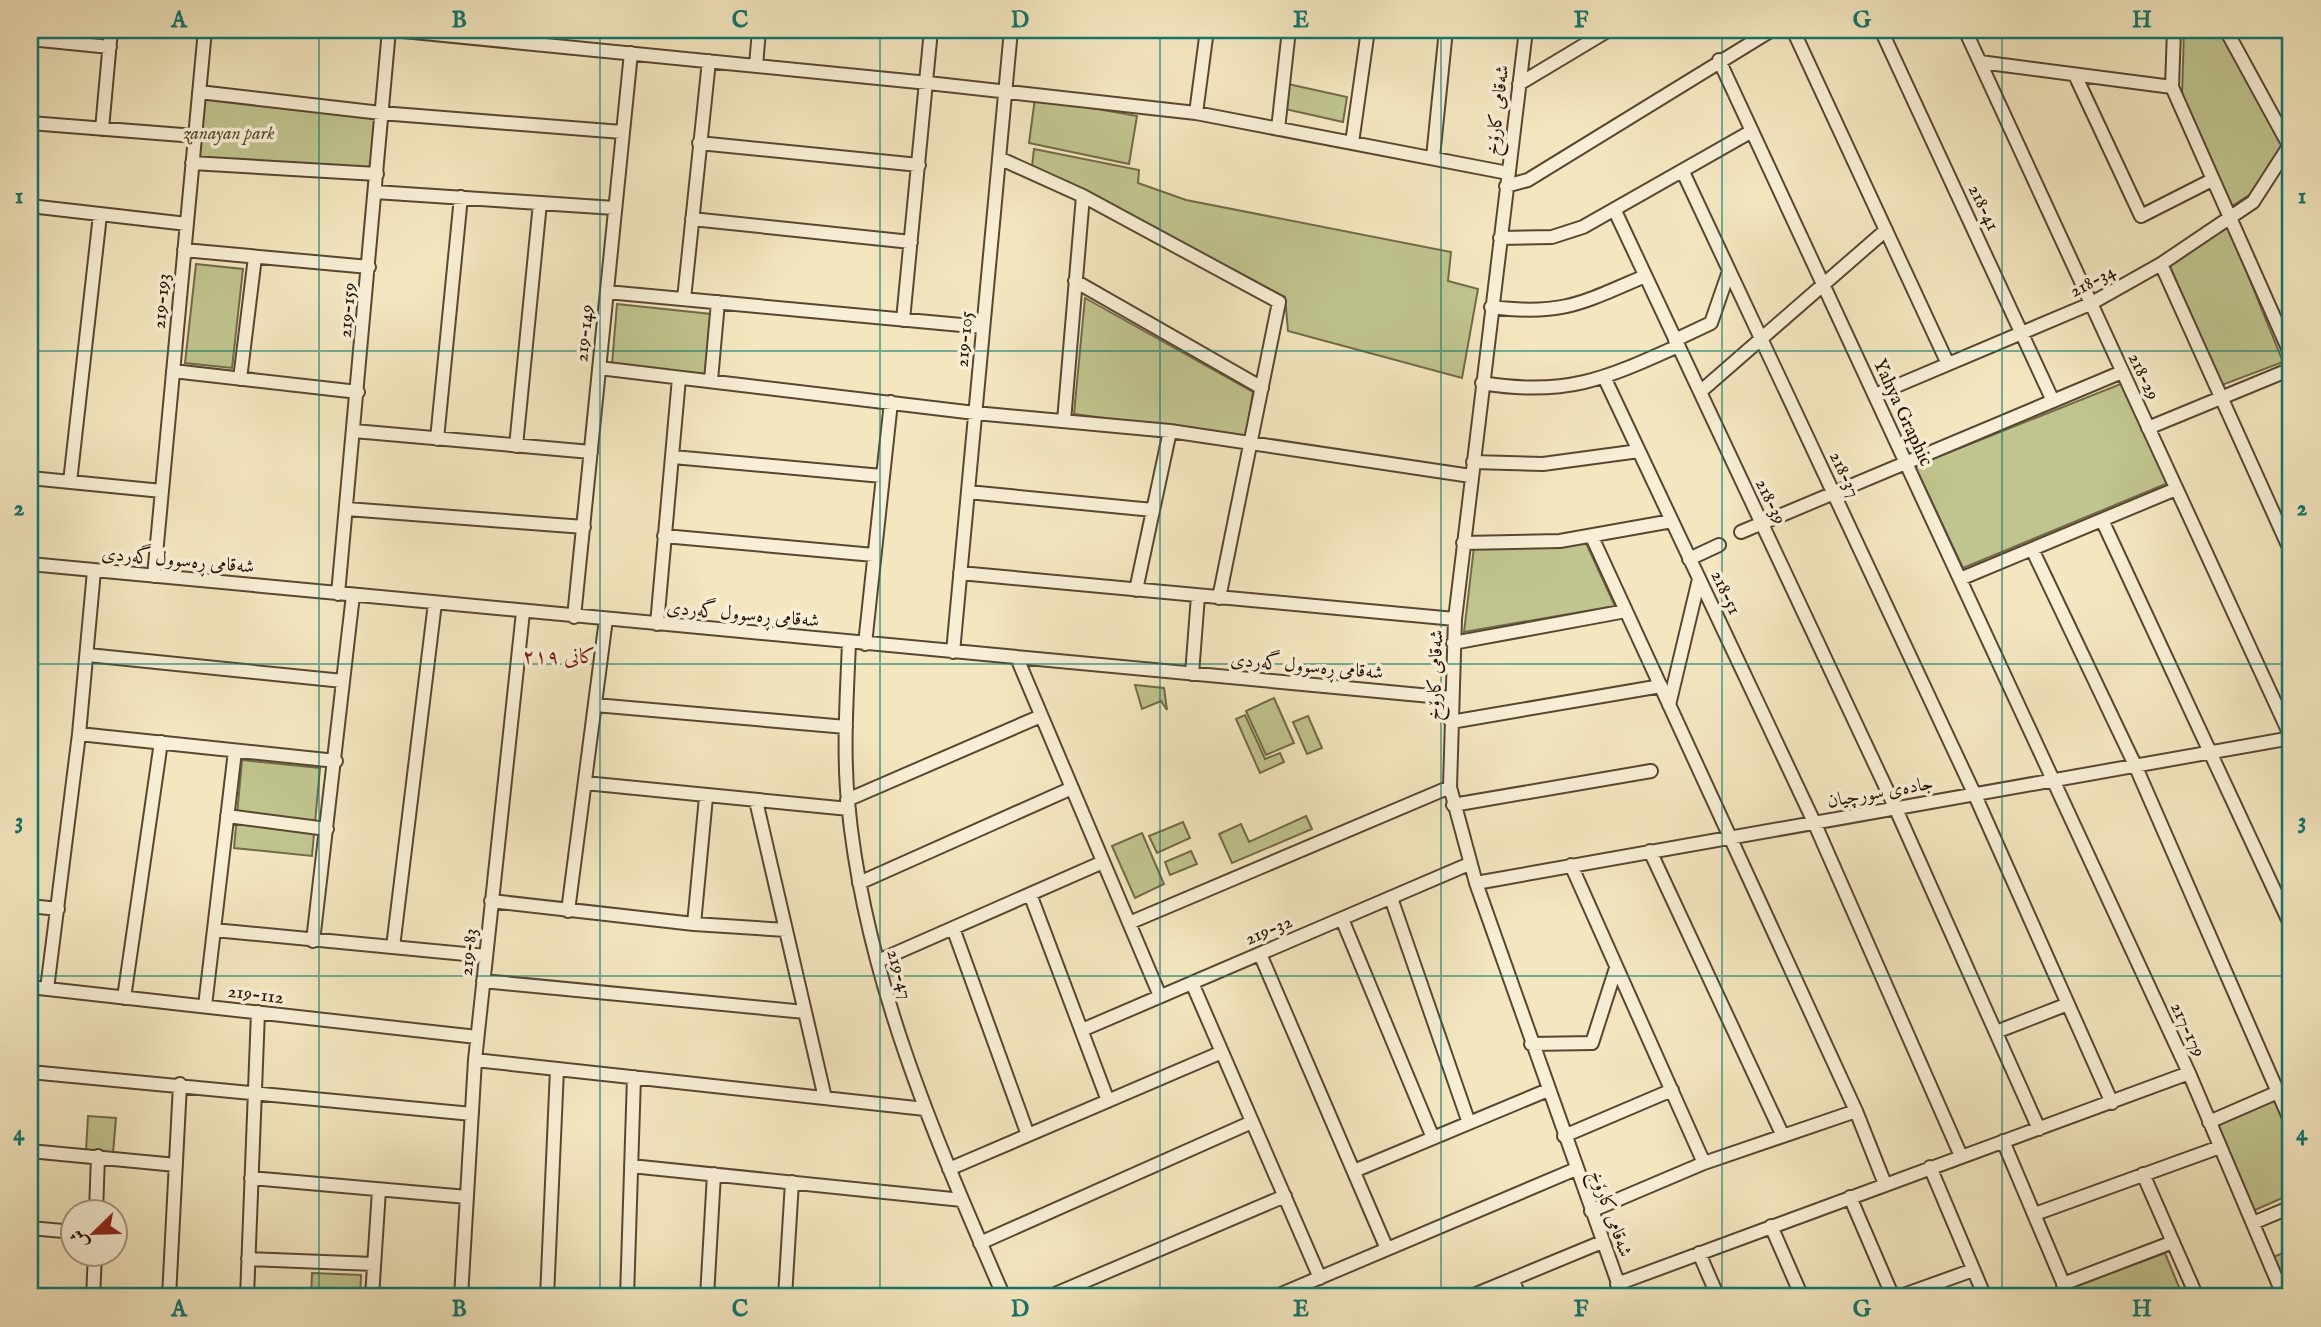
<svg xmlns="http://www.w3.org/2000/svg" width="2321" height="1327" font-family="'IM FELL English',Amiri,serif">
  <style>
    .green { fill: #c0c48e; stroke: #726a48; stroke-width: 2 }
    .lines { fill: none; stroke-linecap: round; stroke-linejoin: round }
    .minor-casing { stroke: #594631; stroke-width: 16 }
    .minor { stroke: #f8efd6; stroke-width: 12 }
    .grid { fill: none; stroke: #0f766e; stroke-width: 2; stroke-opacity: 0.55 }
    .labels { text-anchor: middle; stroke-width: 7; stroke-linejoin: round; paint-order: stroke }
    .street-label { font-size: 19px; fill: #251001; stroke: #f8efd6 }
    .park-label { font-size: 19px; font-style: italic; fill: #5b4f32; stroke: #f8efd6 }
    .neighbourhood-label { font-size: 21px; fill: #7a1f14; stroke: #f8efd6 }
    .neatline { fill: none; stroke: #0f766e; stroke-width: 2.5 }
    .grid-label { font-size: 23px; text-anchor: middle; font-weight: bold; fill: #0f766e }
  </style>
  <rect width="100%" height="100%" fill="#f4e7c0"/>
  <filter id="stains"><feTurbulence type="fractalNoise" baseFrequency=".00286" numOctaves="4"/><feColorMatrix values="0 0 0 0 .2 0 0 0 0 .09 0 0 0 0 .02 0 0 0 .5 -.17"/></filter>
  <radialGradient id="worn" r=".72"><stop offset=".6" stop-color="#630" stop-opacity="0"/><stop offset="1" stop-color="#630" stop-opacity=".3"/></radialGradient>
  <path class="green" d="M2184,30H2221L2283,144L2260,188L2232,206L2182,96Z
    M1288,84L1347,97L1343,122L1285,109Z
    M199,95L376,115L373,170L192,163Z
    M1035,98L1137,116L1129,164L1029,143Z
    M1034,149L1139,170L1138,183L1186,200L1451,252L1448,281L1478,289L1462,378L1288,331L1285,297L1032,167Z
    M2228,226L2283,362L2222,385L2168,262Z
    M196,264L243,269L232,368L185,363Z
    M1085,298L1253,392L1246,437L1074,414Z
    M617,304L711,314L705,374L612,364Z
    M2123,383L2168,483L1963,568L1915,466Z
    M1586,543L1615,606L1464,632L1474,547Z
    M1135,685L1164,688L1167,710L1161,701L1142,709Z
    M1274,698L1294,743L1266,755L1246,711Z
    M1245,715L1265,759L1280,753L1284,762L1260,773L1236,719Z
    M1308,716L1322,748L1307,754L1293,722Z
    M242,760L320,768L312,856L234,848Z
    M1306,816L1312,829L1232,863L1219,834L1241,824L1249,842Z
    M1183,822L1190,838L1157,853L1149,836Z
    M1142,833L1164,884L1135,898L1112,846Z
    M1191,851L1197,864L1170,875L1165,862Z
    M2275,1100L2291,1139V1194L2253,1211L2216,1126Z
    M88,1116L116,1118L113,1153L86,1151Z
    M2291,1250V1278L2285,1281L2273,1257Z
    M2165,1253L2183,1297H2078L2074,1287Z
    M312,1273L361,1275L360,1297H311Z"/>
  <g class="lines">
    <g class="minor-casing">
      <path id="minor" d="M393,30L928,83L1196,113L1508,173
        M1526,30L1455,619L1450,787L1476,883L1623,1297
        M1793,30L1948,364
        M1881,30L2053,401
        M1965,30L2291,737
        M2174,30L2172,87L2291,355
        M2226,30L2291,149
        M30,39L110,47
        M1719,60L2189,1073L2284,1297
        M1980,62L2172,87
        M756,66L759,30
        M2075,75L2141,216L2212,180
        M1519,84L1609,30
        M199,92L381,113L622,132
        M1196,113L1207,30
        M30,123L195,136
        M102,129L111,30
        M1278,129L1289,30
        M699,143L919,165
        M1352,143L1368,30
        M1433,157L1446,30
        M999,158L1083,196L1279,302L1219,598
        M192,163L377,174
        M1683,172L1974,793L2112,1103
        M1506,186L1528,180L1772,30
        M375,192L615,208
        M30,206L187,224
        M1615,211L1895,807L2039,1129
        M692,219L911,242
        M1500,238L1552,237L1583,227L1752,131
        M184,250L369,267
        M2161,264L2291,552
        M1075,281L1262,388
        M607,292L983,327
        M684,299L709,61
        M1491,307C1562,316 1582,303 1645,276
        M903,320L931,30
        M1675,340L1711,323L1729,271
        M599,368L975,413L1170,431L1471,476
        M173,371L358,392
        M240,379L255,257
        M1605,379L1814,822L1961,1156
        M711,380L718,302
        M1482,383C1565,397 1605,379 1678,346
        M1700,392L1886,230
        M1875,395L2090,304L2161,264L2253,202L2289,146
        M1064,421L1083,196
        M2148,428L2291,369
        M354,431L591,452
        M437,439L461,197
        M516,446L540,203
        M673,457L882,476
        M1473,462L1543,464L1639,451
        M30,478L162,491
        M70,482L100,215
        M968,492L1153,510
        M347,509L584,527
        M2102,520L2291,926
        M1741,532L2122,372
        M664,536L874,555
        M1592,537L1856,1111L1885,1184
        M1463,543L1560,541L1672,521
        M2032,549L2135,765L2291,1122
        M1689,559L1719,545
        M30,564L1452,698
        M960,573L1455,619
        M154,576L205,30
        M1960,579L2176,489
        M1136,590L1170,431
        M338,594L389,30
        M574,617L631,53
        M657,624L679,378
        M849,642C847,695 843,749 848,802C864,976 935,1138 1004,1297
        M1453,643L1626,611
        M865,644L891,402
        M953,652L1011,30
        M88,655L343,681
        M1017,658L1160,996
        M1192,674L1198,596
        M595,705L846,727
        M1669,705L1699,579
        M1451,722L1661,686
        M79,734L336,761
        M585,783L849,809
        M847,800L1041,716
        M756,801L825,1098
        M1453,805L1651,771
        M227,816L327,829
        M1650,851L1783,1136
        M1571,865L1704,1163
        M859,883L1072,788
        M1476,883L2291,738
        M1030,894L1108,1101
        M1391,898L1469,1123
        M491,901L694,924L786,930
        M30,906L58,909
        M568,911L606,619
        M1342,919L1433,1138
        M1129,923L1450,787
        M694,924L706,797
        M953,928L1028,1135
        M214,930L486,956
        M313,941L353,595
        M393,947L435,603
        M1260,954L1387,1249
        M878,961L1103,862
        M483,981L805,1012
        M1192,983L1320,1278
        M30,987L477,1037
        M47,989L79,734L94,571
        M124,998L161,742
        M205,1006L235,751
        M1082,1030L1469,864
        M1996,1032L2068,1004
        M1531,1044L1592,1043L1616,968
        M475,1060L925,1109
        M30,1072L472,1114
        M2209,1122L2278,1092
        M1564,1136L1672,1090
        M2003,1141L2069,1297
        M30,1151L176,1165
        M631,1166L962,1200
        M1930,1167L1985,1297
        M949,1169L1222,1052
        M1354,1171L1548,1090
        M2143,1174L2197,1297
        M251,1178L467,1197
        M1850,1197L1893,1297
        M1591,1211L1704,1163L1856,1111
        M96,1212L98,1156
        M2035,1214L2220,1147
        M2253,1223L2291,1207
        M1771,1226L1802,1297
        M30,1228L74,1232
        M980,1243L1252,1122
        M1699,1253L1718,1297
        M248,1259L374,1264
        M1512,1279L1520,1297
        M1617,1284L2189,1073
        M2063,1284L2173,1242
        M93,1297L95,1254
        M169,1297L180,1084
        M247,1297L258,1012
        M372,1297L379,1190
        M461,1297L475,1060L523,612
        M547,1297L557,1069
        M627,1297L634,1077
        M707,1297L714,1174
        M785,1297L792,1182
        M1048,1297L1285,1196
        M1274,1297L1576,1169
        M1469,1297L1602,1242
        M1898,1297L1973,1270"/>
    </g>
    <use href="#minor" class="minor"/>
  </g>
  <path class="grid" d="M319,30V1297M600,30V1297M880,30V1297M1160,30V1297M1441,30V1297M1722,30V1297M2002,30V1297M30,351H2291M30,664H2291M30,976H2291"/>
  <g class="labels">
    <g class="street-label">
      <text transform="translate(1496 110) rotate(-83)" y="7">شەقامی کارۆخ</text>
      <text transform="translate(1985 207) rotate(65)" y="7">218-41</text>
      <text transform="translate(2092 280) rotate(-28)" y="7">218-34</text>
      <text transform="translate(160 301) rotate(-85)" y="7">219-193</text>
      <text transform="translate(346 310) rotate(-85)" y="7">219-159</text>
      <text transform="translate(583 333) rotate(-84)" y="7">219-149</text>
      <text transform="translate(963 339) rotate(-85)" y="7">219-105</text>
      <text transform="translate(2145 376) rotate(65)" y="7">218-29</text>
      <text transform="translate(1904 412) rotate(65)" y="7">Yahya Graphic</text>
      <text transform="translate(1846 474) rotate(65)" y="7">218-37</text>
      <text transform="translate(1772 501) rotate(65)" y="7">218-39</text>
      <text transform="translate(178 559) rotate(5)" y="7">شەقامی ڕەسوول گەردی</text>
      <text transform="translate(1727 592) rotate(65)" y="7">218-51</text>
      <text transform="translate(743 613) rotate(5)" y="7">شەقامی ڕەسوول گەردی</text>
      <text transform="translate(1307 665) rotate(5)" y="7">شەقامی ڕەسوول گەردی</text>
      <text transform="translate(1434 675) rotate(-88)" y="7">شەقامی کارۆخ</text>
      <text transform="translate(1880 791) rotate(-10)" y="7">جادەی سورچیان</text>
      <text transform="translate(1268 929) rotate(-23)" y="7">219-32</text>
      <text transform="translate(467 952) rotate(-84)" y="7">219-83</text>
      <text transform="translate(901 974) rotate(74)" y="7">219-47</text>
      <text transform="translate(256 993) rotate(7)" y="7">219-112</text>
      <text transform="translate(2189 1029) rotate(65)" y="7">217-179</text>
      <text transform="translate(1612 1213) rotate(70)" y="7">شەقامی کارۆخ</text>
    </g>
    <g class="park-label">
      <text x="229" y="139">zanayan park</text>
    </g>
    <g class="neighbourhood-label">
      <text x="559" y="663">کانی ٢١٩</text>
    </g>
  </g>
  <rect width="2321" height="1327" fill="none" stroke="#f4e7c0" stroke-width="77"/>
  <g transform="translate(94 1233) rotate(247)"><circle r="33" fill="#f8efd6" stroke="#a49681" stroke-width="2"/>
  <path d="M0-5L12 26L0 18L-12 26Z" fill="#8f2418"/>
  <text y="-10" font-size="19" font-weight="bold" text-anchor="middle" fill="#251001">ش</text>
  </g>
  <rect x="38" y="38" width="2244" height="1250" class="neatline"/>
  <g class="grid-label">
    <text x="179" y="27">A</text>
    <text x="459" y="27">B</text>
    <text x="740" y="27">C</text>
    <text x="1020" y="27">D</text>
    <text x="1301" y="27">E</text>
    <text x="1581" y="27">F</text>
    <text x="1862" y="27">G</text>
    <text x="2142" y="27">H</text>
    <text x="19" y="203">1</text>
    <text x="2302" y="203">1</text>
    <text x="19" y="515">2</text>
    <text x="2302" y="515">2</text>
    <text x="19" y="828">3</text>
    <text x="2302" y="828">3</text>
    <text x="19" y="1140">4</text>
    <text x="2302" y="1140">4</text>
    <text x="179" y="1316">A</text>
    <text x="459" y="1316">B</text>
    <text x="740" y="1316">C</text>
    <text x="1020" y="1316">D</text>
    <text x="1301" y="1316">E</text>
    <text x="1581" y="1316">F</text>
    <text x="1862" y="1316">G</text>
    <text x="2142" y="1316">H</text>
  </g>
  <rect width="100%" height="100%" filter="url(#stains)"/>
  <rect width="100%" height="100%" fill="url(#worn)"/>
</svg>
